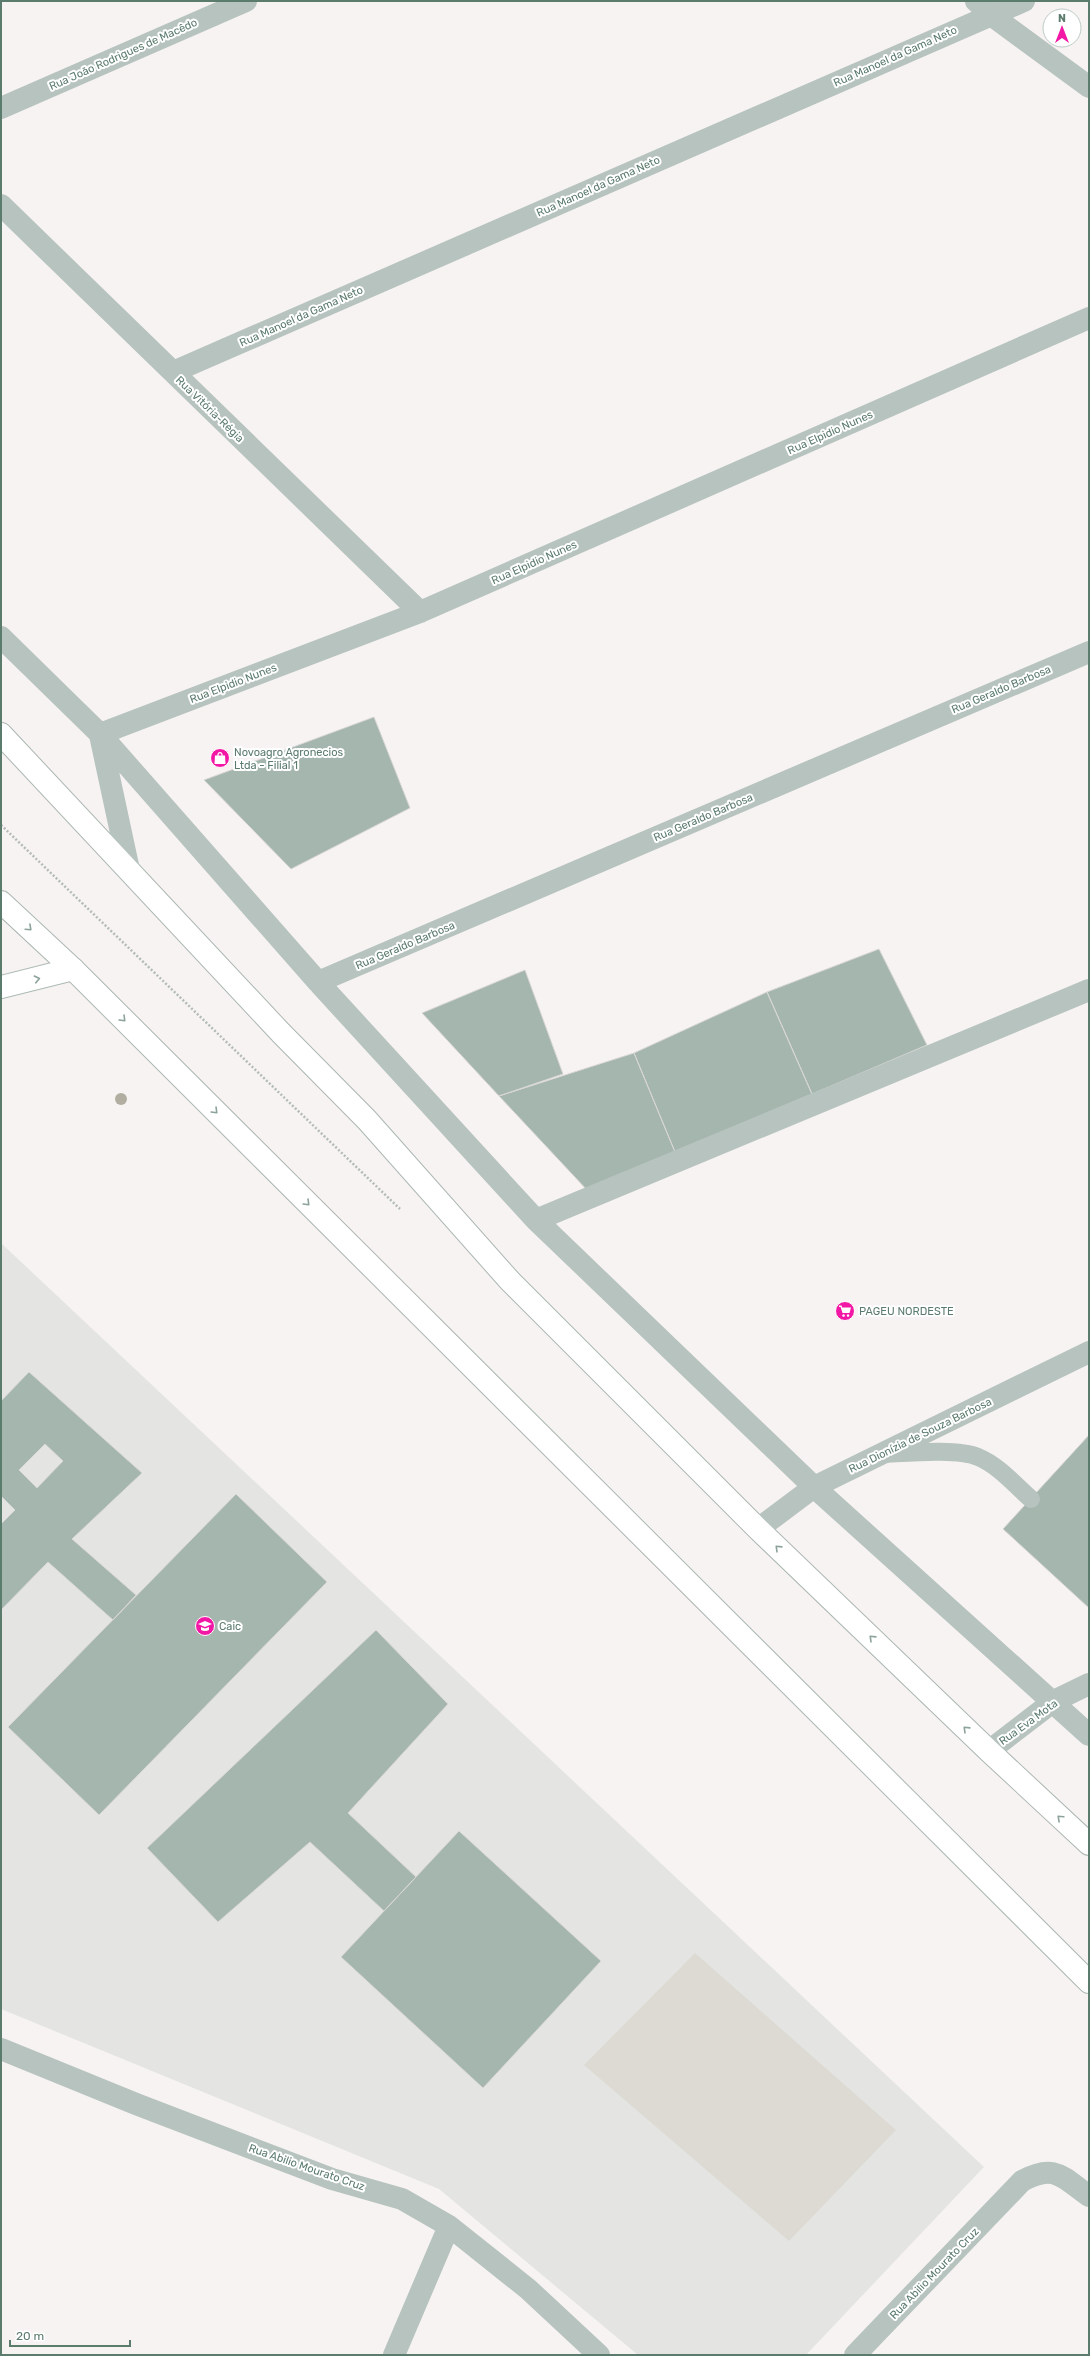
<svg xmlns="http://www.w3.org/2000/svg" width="1090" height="2356" font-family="Rubik,sans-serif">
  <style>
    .built { fill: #e4e5e3 }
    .green { fill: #dcdad2 }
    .building { fill: #a5b6ae; stroke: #d8d6d6; fill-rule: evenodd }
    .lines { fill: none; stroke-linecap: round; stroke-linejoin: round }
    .secondary-casing { stroke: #acbab4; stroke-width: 24 }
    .highway-casing { stroke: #acb7b2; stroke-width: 24 }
    .path { stroke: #b3bbb8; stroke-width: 2.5; stroke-dasharray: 2 2; stroke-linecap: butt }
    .lane { stroke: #b7c3be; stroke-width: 18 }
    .street { stroke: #b7c3be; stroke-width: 22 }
    .secondary { stroke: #fff; stroke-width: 22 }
    .highway { stroke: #fff; stroke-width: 22 }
    .tree { fill: #b1aea1 }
    .oneway { stroke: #8ca399 }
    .labels { text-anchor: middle; stroke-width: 4; stroke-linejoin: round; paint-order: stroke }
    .street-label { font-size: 11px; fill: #5b7b6d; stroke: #fff }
    .poi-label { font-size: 11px; fill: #5b7b6d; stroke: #fff; text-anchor: start }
  </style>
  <rect width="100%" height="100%" fill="#f7f3f3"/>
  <path class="built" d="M1,1243L984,2167L806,2355H638L439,2189L1,2009Z"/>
  <path class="green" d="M695,1953L896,2130L789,2241L584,2065Z"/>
  <path class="building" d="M374,717L410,808L291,869L204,780Z
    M879,949L927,1045L812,1094L767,992Z
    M525,970L563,1074L499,1096L422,1013Z
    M767,992L812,1094L675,1152L634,1053Z
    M634,1053L675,1152L587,1190L499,1096Z
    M29,1372L142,1473L72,1539L136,1595L113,1620L48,1562L1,1610V1524L15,1510L1,1496V1401ZM45,1444L63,1461L37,1488L19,1470Z
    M1089,1435V1608L1003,1529Z
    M236,1494L327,1582L99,1815L8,1727Z
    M376,1630L448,1704L348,1813L416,1877L384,1911L310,1842L218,1922L147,1848Z
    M459,1831L601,1961L483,2088L341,1957Z"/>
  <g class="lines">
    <g class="secondary-casing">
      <path id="secondary" d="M1,987L73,969"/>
    </g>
    <g class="highway-casing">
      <path id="highway" d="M1,734L281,1033L367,1120L510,1281L758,1529L989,1751L1089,1844
        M1,902L73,969L1089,1982"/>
    </g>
    <path class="path" d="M1,825L400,1209"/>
    <path class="lane" d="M883,1454C906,1453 958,1448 978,1457C998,1465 1015,1485 1031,1499"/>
    <path class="street" d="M976,1L991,15L1089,87
      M1,108L246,1
      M1,205L420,612
      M173,372L1024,1
      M1,637L100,734L318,982L536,1220L814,1487L1089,1735
      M100,734L420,612L1089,318
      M100,735L129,870
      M318,982L1089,652
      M536,1220L1089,990
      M758,1529L814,1487L1089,1352
      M989,1751L1054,1701L1089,1684
      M1,2049L136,2104L332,2179L402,2199L449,2226L528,2289L599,2355
      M394,2355L449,2226
      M855,2355L1022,2181C1055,2163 1062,2177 1089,2196"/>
    <use href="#secondary" class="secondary"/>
    <use href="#highway" class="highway"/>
  </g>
  <circle class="tree" cx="121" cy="1099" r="6"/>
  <defs><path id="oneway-chevron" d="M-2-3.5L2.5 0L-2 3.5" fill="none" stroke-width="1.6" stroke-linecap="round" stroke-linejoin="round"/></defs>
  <g class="oneway">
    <use href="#oneway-chevron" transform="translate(29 928) rotate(43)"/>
    <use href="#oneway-chevron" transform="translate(37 979) rotate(-12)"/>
    <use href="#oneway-chevron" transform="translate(123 1019) rotate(45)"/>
    <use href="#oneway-chevron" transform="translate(215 1111) rotate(45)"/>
    <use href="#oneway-chevron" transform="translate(307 1203) rotate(45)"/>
    <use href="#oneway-chevron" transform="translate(778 1548) rotate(-136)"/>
    <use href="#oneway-chevron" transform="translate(872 1638) rotate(-136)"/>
    <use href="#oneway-chevron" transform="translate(966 1729) rotate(-136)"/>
    <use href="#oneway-chevron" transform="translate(1060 1818) rotate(-137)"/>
  </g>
  <defs>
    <g id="shop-disc" transform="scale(1)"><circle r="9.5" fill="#f218a5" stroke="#fff"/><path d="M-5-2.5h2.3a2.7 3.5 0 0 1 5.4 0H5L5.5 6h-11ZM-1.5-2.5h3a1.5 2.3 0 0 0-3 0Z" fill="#fff"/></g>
    <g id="supermarket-disc" transform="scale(1)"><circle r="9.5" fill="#f218a5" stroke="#fff"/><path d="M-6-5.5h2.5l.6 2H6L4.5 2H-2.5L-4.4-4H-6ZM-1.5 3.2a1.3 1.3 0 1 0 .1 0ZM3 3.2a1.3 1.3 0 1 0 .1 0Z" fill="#fff"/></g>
    <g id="school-disc" transform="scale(1)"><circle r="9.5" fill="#f218a5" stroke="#fff"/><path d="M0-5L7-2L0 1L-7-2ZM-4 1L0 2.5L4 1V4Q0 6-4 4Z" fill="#fff"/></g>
  </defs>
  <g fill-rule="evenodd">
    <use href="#shop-disc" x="220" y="758"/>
    <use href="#supermarket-disc" x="845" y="1311"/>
    <use href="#school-disc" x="205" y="1626"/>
  </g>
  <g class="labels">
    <g class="street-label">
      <text transform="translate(123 54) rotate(-24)" y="4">Rua João Rodrigues de Macêdo</text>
      <text transform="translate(895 56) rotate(-24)" y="4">Rua Manoel da Gama Neto</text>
      <text transform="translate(598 186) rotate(-24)" y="4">Rua Manoel da Gama Neto</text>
      <text transform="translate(301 316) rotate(-24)" y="4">Rua Manoel da Gama Neto</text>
      <text transform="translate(210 409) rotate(44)" y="4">Rua Vitória-Régia</text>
      <text transform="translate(830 432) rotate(-24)" y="4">Rua Elpidio Nunes</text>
      <text transform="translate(534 562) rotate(-24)" y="4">Rua Elpidio Nunes</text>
      <text transform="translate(233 683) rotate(-21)" y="4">Rua Elpidio Nunes</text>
      <text transform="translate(1001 689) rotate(-23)" y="4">Rua Geraldo Barbosa</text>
      <text transform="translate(703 817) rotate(-23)" y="4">Rua Geraldo Barbosa</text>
      <text transform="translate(405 945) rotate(-23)" y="4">Rua Geraldo Barbosa</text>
      <text transform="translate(920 1435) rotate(-26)" y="4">Rua Dionízia de Souza Barbosa</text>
      <text transform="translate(1028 1722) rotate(-36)" y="4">Rua Eva Mota</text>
      <text transform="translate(307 2167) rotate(19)" y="4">Rua Abilio Mourato Cruz</text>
      <text transform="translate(934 2273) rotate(-46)" y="4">Rua Abilio Mourato Cruz</text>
    </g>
    <g class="poi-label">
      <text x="234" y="756">Novoagro Agronecios<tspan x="234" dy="13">Ltda - Filial 1</tspan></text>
      <text x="859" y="1315">PAGEU NORDESTE</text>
      <text x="219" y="1630">Caic</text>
    </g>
  </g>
  <rect width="1090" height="2356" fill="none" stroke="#5b7b6d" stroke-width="4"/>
  <g transform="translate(1062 28)"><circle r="19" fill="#ffffff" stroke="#bdcac5"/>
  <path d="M0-3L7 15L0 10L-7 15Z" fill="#f218a5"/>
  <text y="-6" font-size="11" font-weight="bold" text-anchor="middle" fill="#5b7b6d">N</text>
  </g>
  <path d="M10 2340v6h120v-6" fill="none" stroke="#5b7b6d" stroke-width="2"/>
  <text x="16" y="2340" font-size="12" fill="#5b7b6d" stroke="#ffffff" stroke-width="3" paint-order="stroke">20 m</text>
</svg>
